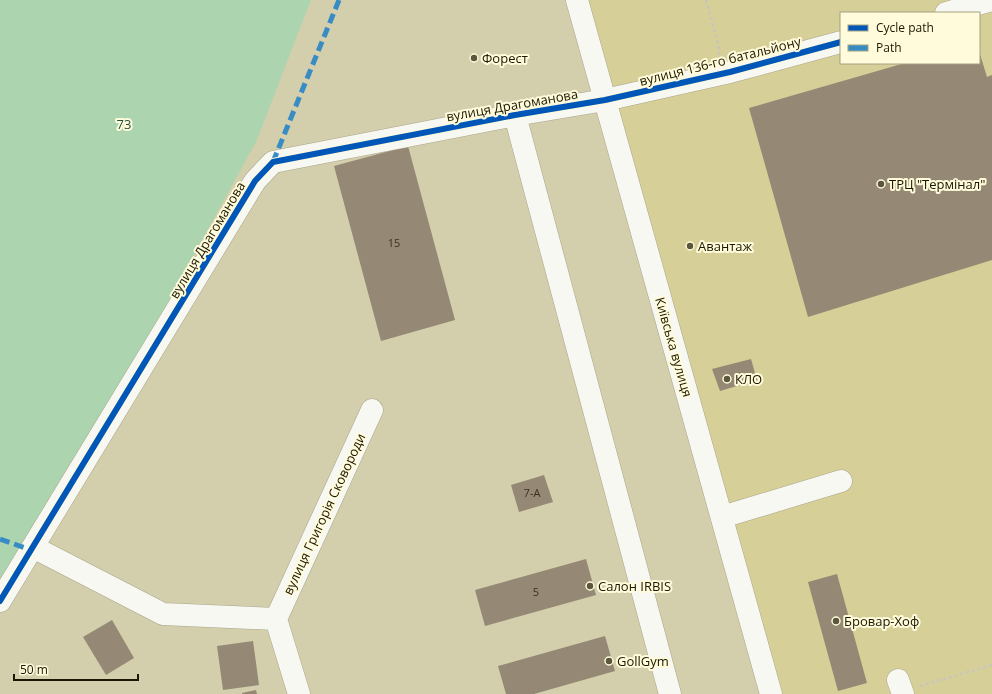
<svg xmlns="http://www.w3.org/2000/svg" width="992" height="694" font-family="'Open Sans',sans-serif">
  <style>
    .built { fill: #d7cf98; fill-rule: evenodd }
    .green { fill: #acd5af }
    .building { fill: #958874 }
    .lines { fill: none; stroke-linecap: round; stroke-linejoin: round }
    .minor-casing { stroke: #a9a58a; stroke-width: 23 }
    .major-casing { stroke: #a9a58a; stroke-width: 23 }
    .path { stroke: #c8c6bb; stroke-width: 2.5; stroke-dasharray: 3 3; stroke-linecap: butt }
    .minor { stroke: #f8f8f3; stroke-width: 22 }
    .major { stroke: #f8f8f3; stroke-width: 22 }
    .quiet { stroke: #388cc4; stroke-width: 5; stroke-dasharray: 10 5; stroke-linecap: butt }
    .cycleway-casing { stroke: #fffbdb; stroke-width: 8 }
    .cycleway { stroke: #0057b8; stroke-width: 6 }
    .poi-dot { fill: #5b573d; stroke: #fffbdb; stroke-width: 1.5 }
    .labels { text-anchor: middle; stroke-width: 4; stroke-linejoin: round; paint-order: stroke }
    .number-label { font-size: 11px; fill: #3a331e }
    .poi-label { font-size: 13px; fill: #1b1701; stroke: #fffbdb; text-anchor: start }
    .street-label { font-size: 13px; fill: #1b1701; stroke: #fffbdb }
    .park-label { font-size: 13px; fill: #25513c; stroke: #fffbdb }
  </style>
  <rect width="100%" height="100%" fill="#d3ceac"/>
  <path class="built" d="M577,0H992V694H771ZM841,13H979V63H841Z"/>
  <path class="green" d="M0,0H311L256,142L62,494L0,594Z"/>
  <path class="building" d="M979,51L987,77L992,75V260L808,317L749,108L905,63H979Z
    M408,146L455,320L381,341L334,166Z
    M751,359L757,380L720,391L712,369Z
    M544,475L553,502L519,512L511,485Z
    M586,559L596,595L485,626L475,590Z
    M837,574L867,683L838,691L808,582Z
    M112,620L134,658L106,675L83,637Z
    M605,636L615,671L534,694H506L498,666Z
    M253,641L259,685L223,690L217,646Z
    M256,690L257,694H242V693Z"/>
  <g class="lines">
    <g class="minor-casing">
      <path id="minor" d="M946,13L992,0
        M515,115L670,694
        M722,517L841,481
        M33,547L163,614L276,619
        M0,601L255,181L273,162L515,115L605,100L730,72L841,42
        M898,680L903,694
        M299,694L276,619L372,410"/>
    </g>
    <g class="major-casing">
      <path id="major" d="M577,0L771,694"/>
    </g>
    <path class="path" d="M706,0L719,48V56
      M920,686L992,665"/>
    <use href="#minor" class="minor"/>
    <use href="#major" class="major"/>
    <path class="quiet" d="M273,162L339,0
      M0,539L31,550"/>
    <g class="cycleway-casing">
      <path id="cycleway" d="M0,601L255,181L273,162L515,115L605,100L730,72L841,42"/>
    </g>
    <use href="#cycleway" class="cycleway"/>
  </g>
  <g class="poi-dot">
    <circle cx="474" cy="58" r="4"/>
    <circle cx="881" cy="184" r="4"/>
    <circle cx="690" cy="246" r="4"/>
    <circle cx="727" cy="379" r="4"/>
    <circle cx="590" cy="586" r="4"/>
    <circle cx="836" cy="621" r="4"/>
    <circle cx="609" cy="661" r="4"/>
  </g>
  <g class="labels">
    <g class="number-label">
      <text x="394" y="247">15</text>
      <text x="532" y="497">7-А</text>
      <text x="536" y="596">5</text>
    </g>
    <g class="poi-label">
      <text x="482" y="63">Форест</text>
      <text x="889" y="189">ТРЦ "Термінал"</text>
      <text x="698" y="251">Авантаж</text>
      <text x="735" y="384">КЛО</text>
      <text x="598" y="591">Салон IRBIS</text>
      <text x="844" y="626">Бровар-Хоф</text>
      <text x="617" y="666">GollGym</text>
    </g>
    <g class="street-label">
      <text transform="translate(720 61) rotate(-14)" y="5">вулиця 136-го батальйону</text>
      <text transform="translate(512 105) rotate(-10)" y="5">вулиця Драгоманова</text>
      <text transform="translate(207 240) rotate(-59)" y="5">вулиця Драгоманова</text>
      <text transform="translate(674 347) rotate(74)" y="5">Київська вулиця</text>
      <text transform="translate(324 514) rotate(-65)" y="5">вулиця Григорія Сковороди</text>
    </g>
    <g class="park-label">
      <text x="124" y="129">73</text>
    </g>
  </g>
  <rect x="840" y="12" width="140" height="52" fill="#fffbdb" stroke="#a4a084"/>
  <rect x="848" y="25" width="20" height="6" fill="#0057b8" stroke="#a4a084"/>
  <text x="876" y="32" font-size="12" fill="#1b1701">Cycle path</text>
  <rect x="848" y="45" width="20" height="6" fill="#388cc4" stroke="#a4a084"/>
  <text x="876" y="52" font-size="12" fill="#1b1701">Path</text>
  <path d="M14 674v6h124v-6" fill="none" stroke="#1b1701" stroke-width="2"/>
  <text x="20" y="674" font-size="12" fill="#1b1701" stroke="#fffbdb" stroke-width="3" paint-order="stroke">50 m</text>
</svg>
